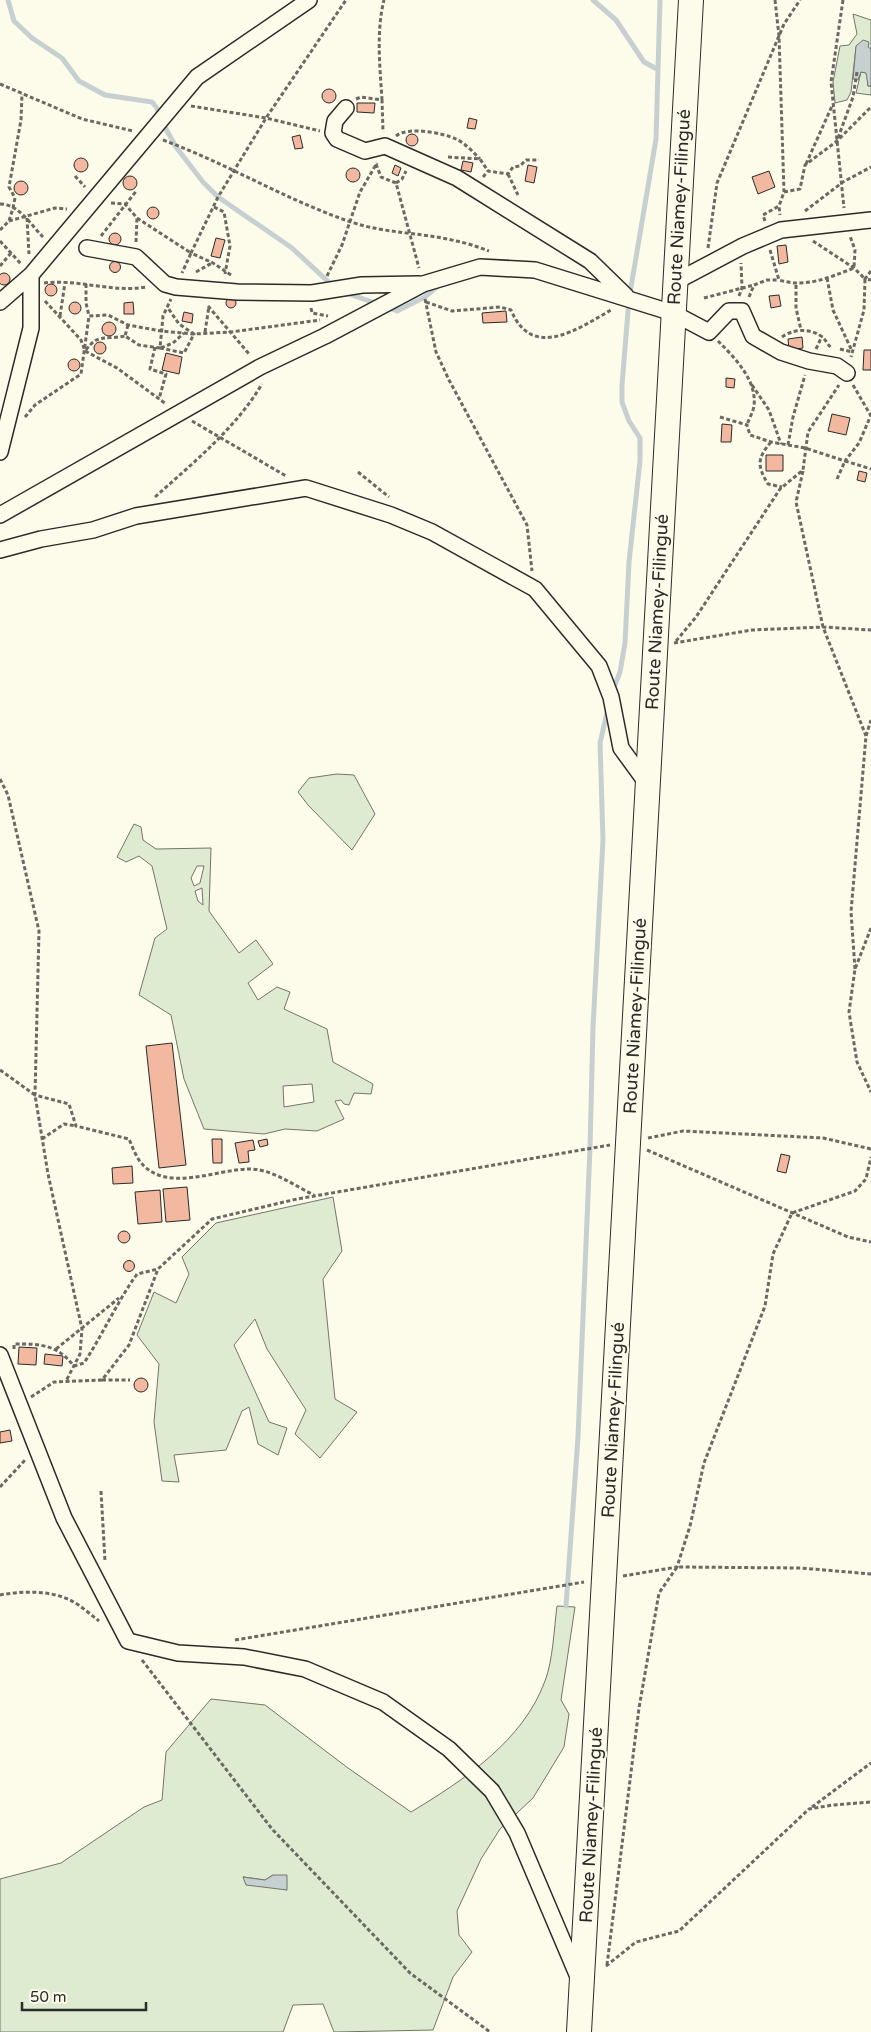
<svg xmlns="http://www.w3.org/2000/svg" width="871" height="2032" font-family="'Varela Round',sans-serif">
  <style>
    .green { fill: #deebd1; stroke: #74746e; fill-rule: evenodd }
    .water { fill: #c7d0d0; stroke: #74746e }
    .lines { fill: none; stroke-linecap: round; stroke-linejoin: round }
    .stream { stroke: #c7d0d0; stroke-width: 5 }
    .building { fill: #f2b8a0; stroke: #2b2b2b }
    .minor-casing { stroke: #2b2b2b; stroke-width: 18 }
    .primary-casing { stroke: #2b2b2b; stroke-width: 26 }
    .path { stroke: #6a6964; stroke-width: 3; stroke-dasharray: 4 2.5; stroke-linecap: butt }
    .minor { stroke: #fdfbea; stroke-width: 15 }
    .primary { stroke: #fdfbea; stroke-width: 24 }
    .labels { text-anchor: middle; stroke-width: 4; stroke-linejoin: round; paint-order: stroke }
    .street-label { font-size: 18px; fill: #2b2b2b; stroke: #fdfbea }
  </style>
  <rect width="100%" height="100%" fill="#fdfbea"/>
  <path class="green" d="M853,14L871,20V49L856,47L851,92L847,100L835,103L833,82L840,46L849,45L857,34Z
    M861,72L867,73L868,86H871V95L856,93Z
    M337,774L354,775L375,814L352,850L308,805L298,792L309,778Z
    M134,824L141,827L143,840L156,849L211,848L209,911L239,953L256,940L273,964L248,983L258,1000L277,987L290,992L284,1009L327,1029L333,1062L373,1084L371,1094L354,1093L349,1105L344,1104L341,1100L335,1101L344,1119L317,1131L285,1129L264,1134L204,1129L184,1079L171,1015L139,995L155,938L167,929L152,866L139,856L126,862L117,857ZM197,866H204L200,883L194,886L191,878ZM202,888L203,905L198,901L195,891ZM312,1084L314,1102L284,1107L283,1086Z
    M333,1197L342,1251L323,1279L335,1399L357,1412L320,1458L295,1434L306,1410L267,1349L255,1319L234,1345L269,1422L287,1428L278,1455L258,1444L249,1407L242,1411L226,1450L174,1455L179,1482L162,1481L154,1422L159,1364L137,1335L154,1292L176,1303L189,1274L182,1257L216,1223Z
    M557,1606L575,1607L561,1700L569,1714L564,1747L533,1798L500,1829L481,1859L457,1911L459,1935L472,1952L453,1977L433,2030L334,2032L323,2004L293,2005L283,2032H0V1879L61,1863L144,1807L162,1800L166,1752L211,1699L265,1705L348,1768L411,1812C464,1780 523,1741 545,1681C553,1660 554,1629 557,1606ZM273,1875L287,1890L243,1877L265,1880Z"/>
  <path class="water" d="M863,40L869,42L868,47L871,49V86H868L866,73L861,72L858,80L853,79L856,46Z
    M273,1875H287V1890L246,1885L243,1877L265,1880Z"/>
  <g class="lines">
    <path class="stream" d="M8,0L14,21L32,38L62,58L79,81L105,95L152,102L157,108L161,120L176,147L203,182L218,197L292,248L334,287
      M593,0L616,20L644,62L657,69
      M346,293L378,304
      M386,307L397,311L425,297L439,285
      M613,690L620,672L625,643L629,562L640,461V438L629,421L622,402V385L629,299L656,139L660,0
      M566,1606L578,1437L590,1148L593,1027L603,840L600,743L608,708"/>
  </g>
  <path class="building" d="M322 96a7 7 0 1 1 14 0a7 7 0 1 1-14 0Z
    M357,103H375L374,113L357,112Z
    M469,118L477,120L475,129L467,128Z
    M406 140a6 6 0 1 1 12 0a6 6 0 1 1-12 0Z
    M300,135L303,148L295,149L292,137Z
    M74 165a7 7 0 1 1 14 0a7 7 0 1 1-14 0Z
    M463,161L473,163L471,172L461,170Z
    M395,165L401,168L398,176L392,173Z
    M528,165L537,167L534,183L525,181Z
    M346 175a7 7 0 1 1 14 0a7 7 0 1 1-14 0Z
    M769,171L775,187L758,194L752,177Z
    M123 183a7 7 0 1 1 14 0a7 7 0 1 1-14 0Z
    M14 188a7 7 0 1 1 14 0a7 7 0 1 1-14 0Z
    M147 213a6 6 0 1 1 12 0a6 6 0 1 1-12 0Z
    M109 239a6 6 0 1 1 12 0a6 6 0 1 1-12 0Z
    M216,238L225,240L220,258L211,256Z
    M786,245L788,262L779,264L777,246Z
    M109.5 267a5.5 5.5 0 1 1 11 0a5.5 5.5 0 1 1-11 0Z
    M-2 279a6 6 0 1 1 12 0a6 6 0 1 1-12 0Z
    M45 290a6 6 0 1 1 12 0a6 6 0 1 1-12 0Z
    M779,295L781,306L771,308L769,296Z
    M226 303a5 5 0 1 1 10 0a5 5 0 1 1-10 0Z
    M69 308a6 6 0 1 1 12 0a6 6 0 1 1-12 0Z
    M133,302L134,314H124V303Z
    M506,311L507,322L483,323L482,313Z
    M184,312L193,314L192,323L182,321Z
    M102 329a7 7 0 1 1 14 0a7 7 0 1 1-14 0Z
    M802,337L803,348L789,350L788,339Z
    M94 348a6 6 0 1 1 12 0a6 6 0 1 1-12 0Z
    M864,350H871V370H863Z
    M166,353L182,357L179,374L162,370Z
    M68 365a6 6 0 1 1 12 0a6 6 0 1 1-12 0Z
    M726,378L735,379L734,388L726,387Z
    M832,414L850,418L846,435L828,431Z
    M722,424L732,425L731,442H721Z
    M766,455H783V471H766Z
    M859,471L867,473L865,482L857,480Z
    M172,1043L186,1165L159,1168L146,1046Z
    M212,1139H222V1163H213Z
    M267,1139L268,1145L260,1147L258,1141Z
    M253,1140L255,1150L248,1151L249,1162L239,1163L235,1143Z
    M781,1154L790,1156L786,1173L777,1171Z
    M132,1166L133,1183L113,1184L112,1168Z
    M187,1187L190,1220L166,1222L163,1189Z
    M160,1190L162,1222L138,1224L135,1192Z
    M118 1237a6 6 0 1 1 12 0a6 6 0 1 1-12 0Z
    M123.5 1266a5.5 5.5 0 1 1 11 0a5.5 5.5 0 1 1-11 0Z
    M19,1347L37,1348L36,1365L18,1364Z
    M45,1354L63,1356L62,1366L44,1364Z
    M134 1385a7 7 0 1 1 14 0a7 7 0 1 1-14 0Z
    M10,1430L12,1441L0,1443V1432Z"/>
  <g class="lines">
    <g class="minor-casing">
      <path id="minor" d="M346,108L335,121L333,133L337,139L365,151L385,146L457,178L590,261L626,296
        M87,248L136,257L165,284L176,287L237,292L312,293L362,285L419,284
        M675,282L743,246L781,230L871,220
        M0,302L31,275
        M0,452L31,328V275L197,77L309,0
        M0,515L260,367L325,336L423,284L480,267L535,270L673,313L709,332L729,311H742L753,336L781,352L809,361L837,366L847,373
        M0,550L41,539L93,530L136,516L306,488L391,515L432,532L535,589L599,666L611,697L621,748L648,785
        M0,1355L64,1518L128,1641L178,1653L244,1657L305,1669L383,1702L449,1749L492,1791L517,1833L579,1979"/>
    </g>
    <g class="primary-casing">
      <path id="primary" d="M579,2032L691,0"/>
    </g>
    <path class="path" d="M775,0L779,36L784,192L779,206
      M843,0L831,82L844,208
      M0,84L82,119L133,131
      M356,99L361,97L382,100L383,132
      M382,100C380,67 376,32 384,0
      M191,106L266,118L320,131
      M396,136C408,126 443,133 456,139C465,143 473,152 480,159
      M838,138L853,97L857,72
      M163,140C228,164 286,200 351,222C387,234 420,232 456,241C467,243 478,247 489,251
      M448,157L480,159L488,171
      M376,164L381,177L396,183L419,268
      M806,164L832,106
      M508,174L518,195
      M75,176L85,187
      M483,177L488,171L508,174L513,167L520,166L526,160H539
      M396,183L402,179L406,171
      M784,192L800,189L805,165L837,141L871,107
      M111,203L125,204L137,218L191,253L182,273
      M0,204C19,204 31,225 43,237
      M214,207L224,212L230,246L225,274
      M805,211L843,182L871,167
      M27,218L29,254
      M9,221L55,208L67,209
      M765,221L763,215L779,206L780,215
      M0,230L9,221L13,208L15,198L9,187L21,120L22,94
      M101,236L137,190
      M0,241L22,265
      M813,241L854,268L865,279L864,310L851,357
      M136,242L137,218
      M708,248L717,183L784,24L800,0
      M770,250L779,280C806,288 828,278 854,268L855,250L850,236
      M0,266L11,253
      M871,271L865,279L871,280
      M196,272L212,263
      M231,275L213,263L191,253L218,197L266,118L346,0
      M327,276L342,245L360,192L377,163
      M827,278L833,310L852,351
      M44,283C79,279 113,293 147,287
      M86,284V303L89,316
      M796,285V308L801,330
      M739,296L742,288L741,263
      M749,297L754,285L767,280H779
      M704,298L754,285
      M425,299L436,352L449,380L527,525L532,571
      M45,301L81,340L85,351L117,368L166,404
      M426,302L452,311L500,307L511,310C532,361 578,329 611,310
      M208,306L250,355
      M311,308L312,313L328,316
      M60,316L65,283
      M128,325L125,336L139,345L160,348L163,316L171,299
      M205,332L209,306
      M782,337C793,329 809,328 821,336C826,339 827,345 832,348
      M718,341C735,358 757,380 754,406C753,412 749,419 747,425
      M155,347L150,369L166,374L159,399
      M160,348L184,353L194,334L179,324L168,308
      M161,348L173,343L184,333
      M816,349L822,336
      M840,349L852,352
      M86,350C98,333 106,340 125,336
      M752,385L769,410L781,444
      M853,385L871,416
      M25,417L35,405L81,374L89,316L108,315L128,325L161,331L194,334L231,332L320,320
      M720,417L747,425L750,435L771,442L805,448L845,461L859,443L871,415
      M192,421L286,476
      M771,442C757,458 757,466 768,484L782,487
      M788,445L793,417L805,375
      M803,471L796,502L823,627L866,736
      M358,472L389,497
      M837,479L845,461L871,469
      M155,497C194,462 235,429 262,384
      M676,641L696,617L780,489L803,470L808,432L839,385
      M674,643L752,630L823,627L871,630
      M0,779L8,795L39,931L35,1095L69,1104L76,1126L129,1139C132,1146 135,1154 139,1160C164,1195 215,1169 250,1169C272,1169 295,1186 314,1195
      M871,928L855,969L849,1012L857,1062L871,1092
      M855,969L851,912L866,736L871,720
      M0,1070L35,1095L48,1174L82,1329L80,1354L66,1381
      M648,1138L683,1131L823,1138L871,1149
      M42,1139L64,1124L76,1126
      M647,1150L848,1237L871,1242
      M14,1349V1344C41,1344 56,1344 74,1366L84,1363C103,1334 117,1302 137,1274L158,1269
      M56,1349L119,1298
      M102,1380H130
      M31,1397L54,1382L102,1380L129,1345L158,1269L212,1219L297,1199L610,1145
      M0,1487L25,1460
      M101,1491L105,1561
      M623,1576L677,1567L690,1526L704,1463L765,1306L773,1254L792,1213L855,1191L866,1179L871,1157
      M0,1595C22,1591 49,1590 70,1600C80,1605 90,1614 99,1621
      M235,1640L584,1582
      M142,1660L272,1829L410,1973L490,2032
      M812,1807L871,1763
      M607,1965L639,1708L659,1593L677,1567L801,1568L871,1574
      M606,1966L636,1942L679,1931L809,1809L833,1805L871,1802"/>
    <use href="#minor" class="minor"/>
    <use href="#primary" class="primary"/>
  </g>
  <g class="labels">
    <g class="street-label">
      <text transform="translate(679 207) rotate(-87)" y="6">Route Niamey-Filingué</text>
      <text transform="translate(657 612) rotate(-87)" y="6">Route Niamey-Filingué</text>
      <text transform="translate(635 1016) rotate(-87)" y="6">Route Niamey-Filingué</text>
      <text transform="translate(613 1420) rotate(-87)" y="6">Route Niamey-Filingué</text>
      <text transform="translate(591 1825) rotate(-87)" y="6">Route Niamey-Filingué</text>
    </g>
  </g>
  <path d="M22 2002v8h124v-8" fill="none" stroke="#2b2b2b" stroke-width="2.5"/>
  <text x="30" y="2002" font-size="15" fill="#2b2b2b" stroke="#fdfbea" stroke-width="4" paint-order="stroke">50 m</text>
</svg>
